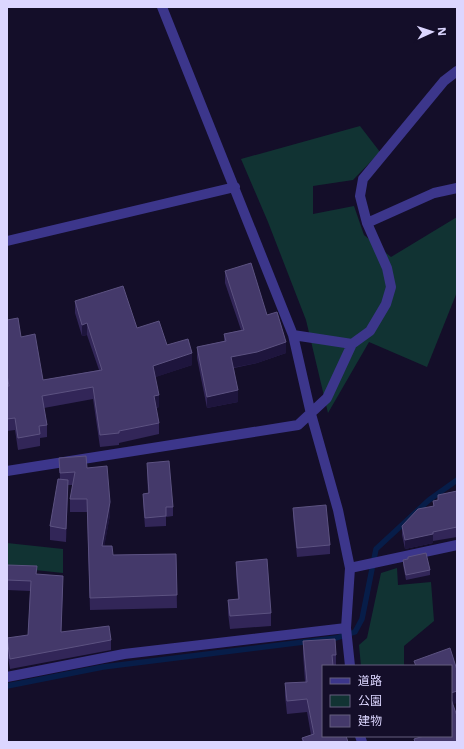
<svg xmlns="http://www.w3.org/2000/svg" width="464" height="749" font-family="'Noto Sans','Noto Sans JP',sans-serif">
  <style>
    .green { fill: #133 }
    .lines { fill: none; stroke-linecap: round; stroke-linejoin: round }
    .stream { stroke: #071d49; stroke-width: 5.5 }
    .minor { stroke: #3c368b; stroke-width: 10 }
    .wall { fill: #322658 }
    .shaded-wall { fill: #1e153d }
    .building { fill: #44396a; stroke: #5c5281 }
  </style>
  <rect width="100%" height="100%" fill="#140e29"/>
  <path class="green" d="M360,126L380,152L353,180L313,186V214L354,206L364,235L391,257L457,217V292L427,367L369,342L328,413L306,320L268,222L241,159Z
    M7,543L63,549V573L7,567Z
    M397,568L398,585L431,582L434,621L404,646V666H361L359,645L367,638L381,573Z"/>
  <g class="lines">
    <path class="stream" d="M7,686L103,667L336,638L355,632L362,619L376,549L429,500L457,480"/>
    <path class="minor" d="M162,7L293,335L311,414L338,510L350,568L346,628L350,666
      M367,223L434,193L457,188
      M7,241L235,187
      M293,335L352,344
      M7,471L298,425L327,398L352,344L370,331L386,304L391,287L387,268L367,223L360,196L363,179L444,81L457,71
      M350,568L457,545
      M7,677L124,654L346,628
      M360,736L362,742"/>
  </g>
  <path class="wall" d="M225,271L267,315L286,353L257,363L234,368L238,402L207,408L197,358V347L224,341V334L241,330L225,283Z
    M75,301L137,328L167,345L192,365L155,377L159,407L156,408L159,423V434L119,443V445L100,447L93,399L44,408L47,425V437L40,438V446L18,450L15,430L7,431V320L21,337L43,380L99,370L87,335L82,336L75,313Z
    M59,458L87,468L110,515L104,546L113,555L176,554L177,608L90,610L87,512H70V499L73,485H68L66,542L50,540V526L60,479Z
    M147,463L173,507V516L166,517V526L145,527L143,503V494L148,493L147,472Z
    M457,491V537L433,541V543L405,549L402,535V526L433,506V501L438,500V495Z
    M293,508L330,545V554L297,557L293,517Z
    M408,557L430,570V575L406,580L403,565V560L408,559Z
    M236,562L271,613V626L230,629L228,613V600L238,599L236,575Z
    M7,565L37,574L63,586L61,632L111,640V650L10,669L7,652V638L28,635L30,591L7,590Z
    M303,641L336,655V666H323V736L348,742H302V738L311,735L307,712L287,714L285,696V683L305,682L303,654Z"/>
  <path class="shaded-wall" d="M87,323V335L82,336V325Z
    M286,342V353L257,363L231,368V357Z
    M192,353V365L153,378V366Z
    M238,390V402L207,408V397Z
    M159,395V407L154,408V396Z
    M68,480V493L66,542V529Z
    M110,502V515L102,559V546Z
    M433,534V543L405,549V540Z
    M63,576V586L61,642V632Z
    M457,691V703L451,705V693Z"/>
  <path class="building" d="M251,263L267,315L277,312L286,342L257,352L231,357L238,390L207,397L197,347L226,341L224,334L244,330L225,271Z
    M123,286L137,328L159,321L167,345L188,339L192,353L153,366L159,395L154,396L159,423L119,431V433L100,435L93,387L42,396L47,425L39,426L40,434L18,438L15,418L7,419V386H9L7,375V320L18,318L21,337L35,334L43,380L102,370L87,323L82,325L75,301Z
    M86,456L87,468L107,466L110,502L102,546H112L113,555L176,554L177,595L90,598L87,499H70L75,472L60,473L59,458Z
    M169,461L173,507H166V516L145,518L143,494L149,493L147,463Z
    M58,479L68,480L66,529L50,526Z
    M457,491V527L433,532V534L405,540L402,526L418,509L434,506L433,501L438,500V495Z
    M326,505L330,545L297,548L293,508Z
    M426,553L430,570L406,575L403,560L408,559V557Z
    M267,559L271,613L230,616L228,600L239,599L236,562Z
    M7,565L37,566L36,574L63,576L61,632L109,626L111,640L10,659L7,638L28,635L31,581L7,580Z
    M335,639L336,655H332L333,666H323V736H346L348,742H304L302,738L314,734L307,699L287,701L285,683L307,682L303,641Z
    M450,648L457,670V691L451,693V666H416L414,661Z
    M451,699L457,716V742H415L414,739L424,736H451Z"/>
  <rect width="464" height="749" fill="none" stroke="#dcd6ff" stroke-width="16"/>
  <rect x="322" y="665" width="130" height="72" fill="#140e29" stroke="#645e7f"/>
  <rect x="330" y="678" width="20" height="6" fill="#3c368b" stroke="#645e7f"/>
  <text x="358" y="685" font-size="12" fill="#dcd6ff">道路</text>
  <rect x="330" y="695" width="20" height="12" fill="#113333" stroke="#645e7f"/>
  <text x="358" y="705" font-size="12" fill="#dcd6ff">公園</text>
  <rect x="330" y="715" width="20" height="12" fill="#44396a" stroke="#645e7f"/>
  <text x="358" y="725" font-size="12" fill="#dcd6ff">建物</text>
  <g transform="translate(432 32) rotate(87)" stroke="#140e29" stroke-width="3" paint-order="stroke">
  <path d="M0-3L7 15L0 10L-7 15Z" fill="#dcd6ff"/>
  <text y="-6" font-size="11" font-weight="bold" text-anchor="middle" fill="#dcd6ff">N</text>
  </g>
</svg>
